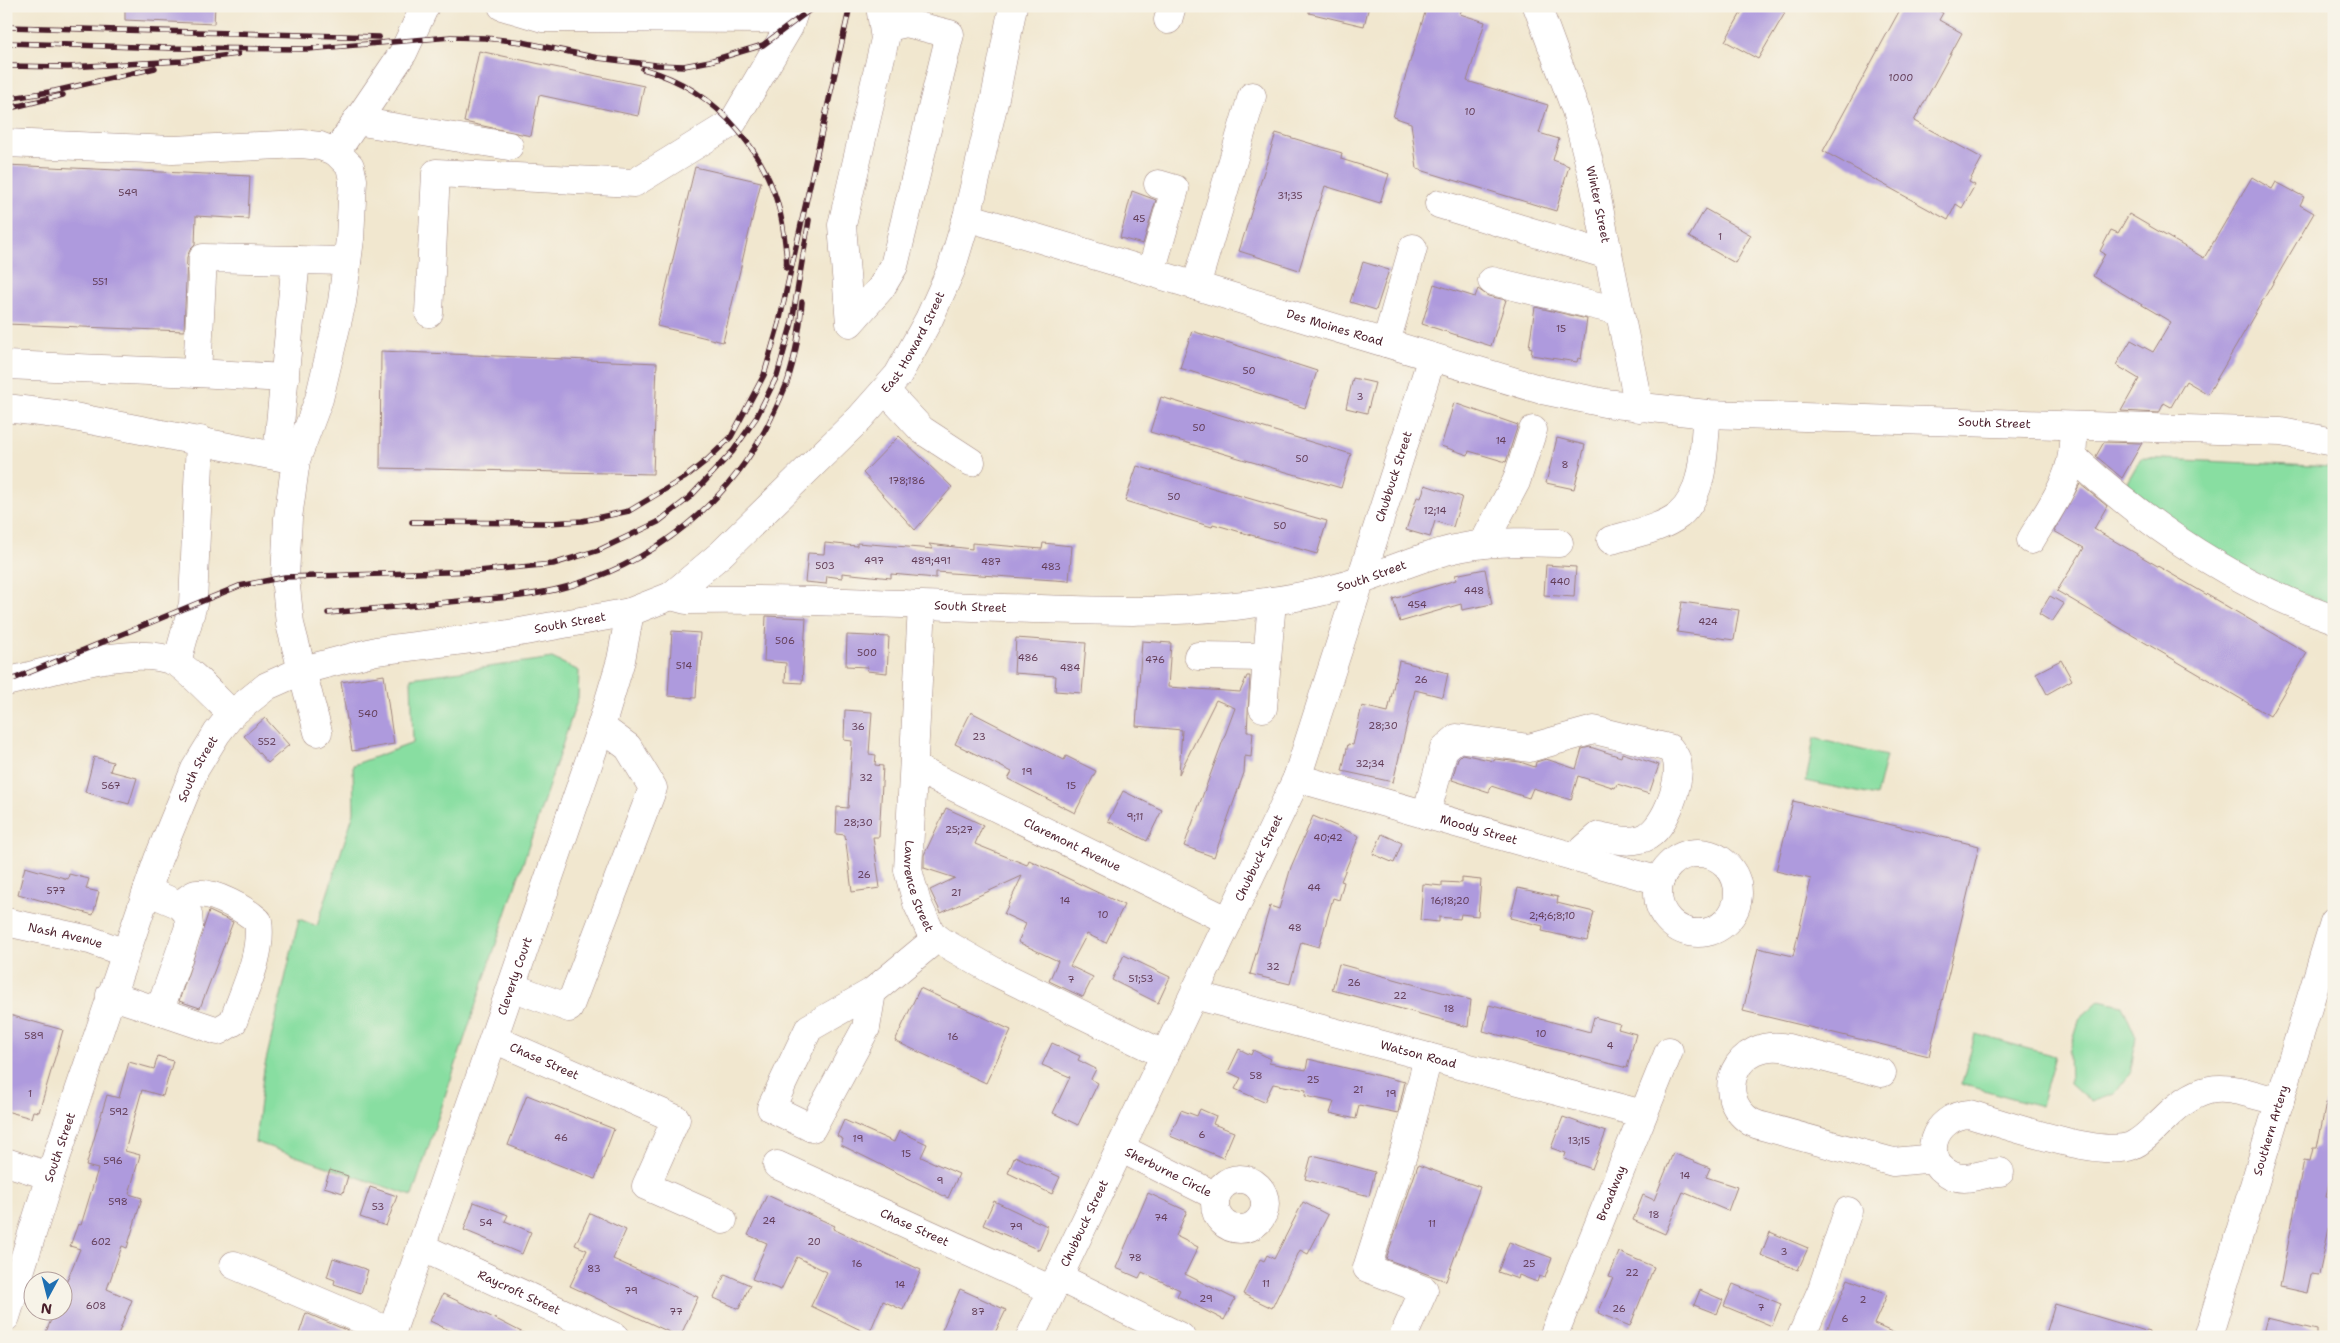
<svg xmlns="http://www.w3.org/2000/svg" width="2340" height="1343" font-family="'Shantell Sans',sans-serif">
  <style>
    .green { fill: #88dea1; stroke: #697e66 }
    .building { fill: #ae9add }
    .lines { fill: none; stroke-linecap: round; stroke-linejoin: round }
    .minor-casing { stroke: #9e837d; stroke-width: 29 }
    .major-casing { stroke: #9e837d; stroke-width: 29 }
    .minor { stroke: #fff; stroke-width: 28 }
    .major { stroke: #fff; stroke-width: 28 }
    .rail-casing { stroke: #4a1f2b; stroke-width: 5.5 }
    .rail { stroke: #f7f3e8; stroke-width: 4; stroke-dasharray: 11; stroke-linecap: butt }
    .labels { text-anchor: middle; stroke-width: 4; stroke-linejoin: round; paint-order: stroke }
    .number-label { font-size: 10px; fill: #633e58 }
    .street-label { font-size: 12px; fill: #4a1f2b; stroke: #f7f3e8 }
  </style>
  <rect width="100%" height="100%" fill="#f7f3e8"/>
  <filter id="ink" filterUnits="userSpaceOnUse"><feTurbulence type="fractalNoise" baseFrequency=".02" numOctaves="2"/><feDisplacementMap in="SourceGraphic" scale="10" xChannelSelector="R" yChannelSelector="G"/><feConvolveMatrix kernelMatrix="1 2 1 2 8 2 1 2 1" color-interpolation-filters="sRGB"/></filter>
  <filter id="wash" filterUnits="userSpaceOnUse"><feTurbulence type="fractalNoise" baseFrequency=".0096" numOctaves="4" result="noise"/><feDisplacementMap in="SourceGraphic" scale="20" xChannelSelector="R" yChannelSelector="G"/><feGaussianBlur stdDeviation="1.12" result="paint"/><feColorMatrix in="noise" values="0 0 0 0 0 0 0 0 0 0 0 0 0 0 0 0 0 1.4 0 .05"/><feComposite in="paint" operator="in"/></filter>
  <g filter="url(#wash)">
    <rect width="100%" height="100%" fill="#f1e7cf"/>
    <path class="green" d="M2141,458L2334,467V606L2229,563L2123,489Z
      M552,658L579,671L578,698L412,1196L255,1142L264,1069L299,919L317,926L354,812L353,765L413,743L411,678Z
      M1814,738L1886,756L1876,796L1806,781Z
      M2100,1000L2122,1005L2136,1037L2131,1071L2114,1094L2091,1102L2070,1083L2069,1052L2080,1018Z
      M1975,1034L2055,1056L2041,1106L1962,1084Z"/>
    <g id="blocks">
      <path class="building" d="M125,6H215L214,24L125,20Z
        M1309,6H1369L1364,26L1309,13Z
        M1427,6H1463L1460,14L1485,22L1467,81L1548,105L1539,133L1559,139L1553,160L1569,166L1556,211L1417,169L1411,123L1393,117Z
        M1745,6H1773L1785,13L1758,59L1725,41Z
        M1902,6H1930L1943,13L1939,20L1962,33L1914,121L1982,158L1969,182L1975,185L1962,208L1956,204L1948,220L1823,151Z
        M479,51L644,86L638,116L539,95L531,136L464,122Z
        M1276,133L1342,153L1341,159L1389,174L1380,203L1325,186L1299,270L1239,251Z
        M6,165L250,176L248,219L196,216L195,245L190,250L187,257L184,331L6,324Z
        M695,167L761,182L723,342L657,326Z
        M2252,177L2272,189L2276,182L2304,197L2300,205L2314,213L2208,394L2186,381L2171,407L2164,403L2159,413L2121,411L2139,379L2116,365L2131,340L2153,352L2171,322L2093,276L2105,254L2100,251L2111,230L2118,233L2129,214L2204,258Z
        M1132,191L1156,200L1143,244L1120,238Z
        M1705,209L1751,235L1735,263L1689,237Z
        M1363,262L1389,270L1376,310L1350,302Z
        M1434,284L1475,297L1478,289L1488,296L1506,300L1491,346L1422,324Z
        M1535,307L1587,319L1581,359L1578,358L1577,362L1531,355L1532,348L1529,347Z
        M1192,331L1317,371L1305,408L1180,368Z
        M381,351L657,363L653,474L380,468Z
        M1353,378L1375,383L1367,413L1346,408Z
        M1161,397L1351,454L1341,488L1150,432Z
        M1454,403L1518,425L1506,462L1469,451L1468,455L1441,446Z
        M899,436L952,487L915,530L863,473Z
        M1557,438L1585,445L1574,489L1546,483Z
        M2104,442L2142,443L2122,478L2096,456Z
        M1137,466L1327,521L1317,554L1213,524L1212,527L1125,501Z
        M2080,484L2107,506L2094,529L2307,653L2270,716L2057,591L2084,548L2054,531Z
        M1425,485L1462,497L1453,527L1435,521L1430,537L1406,530L1417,497L1421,498Z
        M825,543L857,546V543L933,549L929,544L972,549V543L1042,549L1043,543L1072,546L1069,581L936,572V578L891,574V578L842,573V578L827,576L826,584L805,582L808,553L824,554Z
        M1546,565L1576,567L1574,597L1544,595Z
        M1485,569L1492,604L1462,610L1461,604L1400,622L1393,599L1456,580L1455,575Z
        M2050,596L2064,604L2052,622L2039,614Z
        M1682,602L1739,610L1734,640L1677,632Z
        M766,616L806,618L802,683L785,682L786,663L764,661Z
        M672,631L700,633L696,698L668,696Z
        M847,635L889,637L887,673L867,671L868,667L846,666Z
        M1016,638L1086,643L1082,693L1055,691L1056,676L1014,673Z
        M1142,641L1171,643L1168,687L1240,692L1247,676H1250L1247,732H1253L1251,757L1245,756L1244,773L1214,857L1184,846L1235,708L1216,700L1179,774L1182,730L1136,726Z
        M2061,660L2072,680L2047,694L2036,673Z
        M1399,661L1448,673L1443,697L1415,690L1393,782L1342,771L1348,744L1353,745L1362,706L1388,712Z
        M384,675L394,744L352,751L341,682Z
        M845,710L872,712L869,754L876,755L875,765L883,766L879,837H873L880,888L852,892L845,835L836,834L837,807L848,808L852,741L844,740Z
        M971,712L1064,760L1066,756L1096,771L1075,813L1008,779L1012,772L955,744Z
        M265,718L289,745L268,763L244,736Z
        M1590,747L1621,757L1622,753L1659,765L1649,794L1617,784L1615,788L1578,776L1571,800L1533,788L1529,798L1491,786L1489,792L1452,780L1458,758L1462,754L1494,761L1495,759L1520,762L1535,767L1536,762L1546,759L1576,769L1582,749Z
        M94,757L113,762L110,771L137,778L129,804L85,792Z
        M1123,791L1162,810L1147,841L1108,821Z
        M1793,801L1979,846L1929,1056L1743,1011L1758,948L1793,956L1811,879L1776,871Z
        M946,808L983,825L975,844L1027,865L1029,860L1124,905L1106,943L1087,934L1070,966L1093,977L1083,997L1049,981L1058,961L1018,942L1026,924L1004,914L1022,876L941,913L930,890L955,878L924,868V855Z
        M1313,816L1359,836L1341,881L1344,882L1339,900L1333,898L1319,947L1301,942L1290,984L1250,974L1270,906L1279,909L1291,867Z
        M1382,834L1402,843L1394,863L1373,854Z
        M25,867L68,879L69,874L89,879L86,889L99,892L93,915L18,894Z
        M1462,878L1481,880L1478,916L1461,914L1460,919L1439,917V922L1420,920L1423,884L1442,886V882L1462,883Z
        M1518,888L1558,897L1557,903L1594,912L1587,941L1542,931L1543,926L1510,918Z
        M209,911L233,922L200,1008L179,1001Z
        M1124,955L1170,977L1158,1003L1112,980Z
        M1339,964L1471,1000L1468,1027L1332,990Z
        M920,988L1011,1030L986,1083L895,1041Z
        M1489,1005L1590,1032L1594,1017L1620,1024L1618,1029L1636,1034L1627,1068L1483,1031Z
        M6,1014L63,1030L39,1112L33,1111L31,1118L6,1111Z
        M1052,1043L1080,1056L1078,1060L1096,1069L1091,1079L1098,1083L1078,1125L1053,1113L1070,1077L1042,1065Z
        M1239,1049L1251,1055L1253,1050L1271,1059L1269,1063L1306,1070L1308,1059L1405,1082L1398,1113L1359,1105L1356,1119L1330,1113L1334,1102L1305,1096L1306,1090L1273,1084L1264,1102L1235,1089L1241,1078L1228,1072Z
        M158,1056L173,1061L163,1096L142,1090L125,1151L140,1155L129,1194L142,1198L127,1248L122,1246L107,1289L132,1300L117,1337H44L55,1310H62V1292L80,1249L70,1246L78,1224L81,1225L98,1169L86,1166L107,1095L119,1098L129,1062L154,1069Z
        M527,1095L614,1129L595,1179L508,1145Z
        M2326,1103L2334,1104V1158L2326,1197L2334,1198V1205L2319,1275L2311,1274L2307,1293L2280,1287L2304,1160L2310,1161L2313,1148H2317Z
        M1200,1109L1216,1116L1213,1124L1234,1132L1223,1158L1170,1136L1181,1110L1197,1116Z
        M1563,1117L1606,1132L1592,1169L1564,1159L1566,1153L1551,1148Z
        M844,1120L894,1142L899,1131L927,1144L921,1157L959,1174L948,1198L841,1145L843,1139L837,1136Z
        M1673,1153L1710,1168L1706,1177L1737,1187L1728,1211L1683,1192L1665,1234L1633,1220L1643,1195L1654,1200Z
        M1015,1156L1060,1177L1052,1194L1008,1173Z
        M1317,1156L1375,1172L1369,1196L1305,1179L1311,1157Z
        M1418,1165L1480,1187L1446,1281L1386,1259Z
        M330,1170L348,1176L343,1193L324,1187Z
        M370,1187L397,1196L386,1226L360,1217Z
        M1148,1193L1187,1211L1176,1236L1198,1247L1185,1274L1235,1299L1224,1320L1177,1296L1180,1290L1142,1272L1139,1278L1116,1268Z
        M767,1195L835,1226L833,1229L921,1270L903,1310L883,1301L869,1334L811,1306L827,1272L797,1257L781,1290L752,1279L767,1243L748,1235Z
        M994,1201L1047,1226V1232L1039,1250L983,1225Z
        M474,1202L508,1215L505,1221L531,1232L522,1254L464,1230Z
        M1303,1202L1328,1215L1308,1254L1300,1250L1272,1308L1243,1294L1260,1259L1264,1261L1267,1255L1274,1259Z
        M590,1213L626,1230L613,1259L698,1297L680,1337L570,1286L587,1250L575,1245Z
        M1770,1232L1808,1248L1798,1270L1761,1255Z
        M1509,1242L1552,1258L1545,1278L1539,1276L1537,1282L1519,1275L1518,1279L1498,1272Z
        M1619,1252L1654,1267L1630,1326L1598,1313L1613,1278L1609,1277Z
        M333,1258L368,1270L361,1293L334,1284L335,1280L327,1277Z
        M725,1274L750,1285L739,1309L714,1298Z
        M1848,1279L1887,1295L1874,1324L1903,1337H1824Z
        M1733,1284L1781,1304L1772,1326L1724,1306Z
        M960,1289L1006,1310L993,1337H939Z
        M1700,1290L1723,1300L1717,1314L1694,1305Z
        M443,1294L500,1321L531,1337H464L430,1321Z
        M2055,1304L2149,1332V1337H2045Z
        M306,1313L362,1337H298Z
        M2267,1318L2317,1330V1337H2262Z"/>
    </g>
  </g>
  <g filter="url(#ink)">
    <use href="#blocks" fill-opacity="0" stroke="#9e837d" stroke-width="1"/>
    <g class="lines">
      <g class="minor-casing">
        <g id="minor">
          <path d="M502,6L543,18L791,19"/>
          <path d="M880,6L885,39L842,225L850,323L881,288L894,266L950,34L906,23L884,28"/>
          <path id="s1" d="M1537,6L1576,111L1593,178L1639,408"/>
          <path d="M1168,20L1172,6"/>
          <path d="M356,121L509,146"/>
          <path d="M6,143L173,150L302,144L320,146L336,152L350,166L353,180L350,239L342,302L319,399L296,460L288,518L285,577L290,624L318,732"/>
          <path d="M336,152L403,53L425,6"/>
          <path d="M1439,204L1608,255"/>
          <path id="s2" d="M967,217L1542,390L1605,403L1707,414L2281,432L2334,442"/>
          <path d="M1151,272L1175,189L1158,184"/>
          <path d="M1492,281L1619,311"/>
          <path d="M1196,286L1252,96"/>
          <path d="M429,313L436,173L634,183L733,122L789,27L796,6"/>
          <path d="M1386,343L1413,248"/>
          <path d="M6,365L197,373L203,258L347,261"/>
          <path d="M197,373L285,378"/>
          <path d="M885,390L922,430L971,462"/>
          <path d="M6,408L64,415L296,460"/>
          <path d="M277,455L296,260"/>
          <path d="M2073,457C2149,526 2236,586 2334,619"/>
          <path d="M1611,540C1632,534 1661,529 1679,515C1706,492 1703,447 1707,414"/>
          <path d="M2031,540C2049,509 2073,479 2073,442"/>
          <path d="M1483,544L1516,482L1533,430"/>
          <path id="s3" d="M671,596L686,600C804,598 922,606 1040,609C1105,611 1170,613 1235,606C1276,601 1317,595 1356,582C1394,570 1430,552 1470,546C1500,541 1529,542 1559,543"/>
          <path id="s4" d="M922,606L908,870L917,903L931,933L941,941L997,973L1165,1055"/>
          <path d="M1198,656L1267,657"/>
          <path d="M177,662L193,604L200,440"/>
          <path d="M6,682C50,672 135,643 175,662C188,668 220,703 232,714"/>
          <path d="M1263,708L1272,601"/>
          <path id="s5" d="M915,768L1229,921"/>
          <path id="s6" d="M1297,778L1660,881"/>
          <path d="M1426,815L1444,749L1457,738L1529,748L1594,730L1669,748C1672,752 1676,756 1677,761C1682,783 1664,833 1641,839C1626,843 1613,839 1599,836L1575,857"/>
          <circle cx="1698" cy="893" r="40"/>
          <path id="s7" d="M6,922L90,940L125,953"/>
          <path d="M512,987L569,1008L653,788L628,747L601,727"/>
          <path d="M872,992L866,1028L812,1128L771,1108L809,1028L872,992L937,938"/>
          <path d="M110,995L156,1010L164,998L189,927L188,914L180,905L147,891"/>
          <path id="s8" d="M1194,995L1643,1114"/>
          <path d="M156,1010L218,1031L233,1022C244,990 263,955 258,921C246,910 213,891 196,894C191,895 184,902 180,905"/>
          <path id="s9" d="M494,1039L676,1119L646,1186L723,1220"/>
          <path d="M1882,1073L1788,1048C1736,1037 1711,1096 1751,1122C1755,1124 1761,1126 1766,1127L1893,1162L1935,1158"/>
          <path id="s10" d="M1120,1148L1216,1196"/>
          <path d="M6,1162L50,1176"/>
          <path id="s11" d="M777,1165L1052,1290"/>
          <path d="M2000,1172C1984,1172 1967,1183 1951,1175C1918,1159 1934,1116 1969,1114C2004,1124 2100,1158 2131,1146C2145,1140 2155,1127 2166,1117C2208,1076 2229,1088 2280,1102"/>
          <circle cx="1240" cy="1204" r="25"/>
          <path id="s12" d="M421,1247L615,1337"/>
          <path d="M234,1265L391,1332"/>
          <path d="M1058,1277L1181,1337"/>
          <path id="s13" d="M390,1337L601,727L621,660L630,612"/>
          <path id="s14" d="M1030,1337L1297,778L1432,357"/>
          <path d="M1403,1337L1424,1290L1367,1268L1406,1145L1428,1057"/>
          <path id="s15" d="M1553,1337L1669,1051"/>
          <path d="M1801,1337L1822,1289L1848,1211"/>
        </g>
      </g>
      <g class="major-casing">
        <g id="major">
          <path id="s16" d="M6,1317L50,1176L158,859L195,769L217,733L232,714L267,686L303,670L376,651L503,635L630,612L671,596L721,554L860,418L898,375L929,319L951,270L967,217L995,98L1013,6"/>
          <path id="s17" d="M2208,1337L2334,922"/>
        </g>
      </g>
      <use href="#minor" class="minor"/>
      <use href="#major" class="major"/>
      <g class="rail-casing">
        <path id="rail" d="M6,27L379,37
          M6,43L171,48L308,49L451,37L485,38L522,42L598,58L656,65L684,66L710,61L763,45L815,6
          M6,66L68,67L182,61L238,54
          M643,69C719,89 774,158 784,234C785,246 788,257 786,268
          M6,99L55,91L155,68
          M6,109L63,95
          M412,522L550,523L582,521L629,511L684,478L707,460L731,437L764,375L779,323L850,6
          M328,613C372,609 416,605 460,601C491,599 523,597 554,590C652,567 735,500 776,408C780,399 785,389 788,380C796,355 800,328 802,302
          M6,682L239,586L285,577L478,571L553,564L599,550L658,522L690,497L733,451L756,418L777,376L792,322L809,220"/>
      </g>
      <use href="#rail" class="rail"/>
    </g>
  </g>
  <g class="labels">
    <g class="number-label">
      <text x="1901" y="81">1000</text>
      <text x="1470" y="115">10</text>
      <text x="128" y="196">549</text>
      <text x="1290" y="199">31;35</text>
      <text x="1139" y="222">45</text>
      <text x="1720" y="240">1</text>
      <text x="100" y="285">551</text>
      <text x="1561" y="332">15</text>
      <text x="1249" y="374">50</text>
      <text x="1360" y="400">3</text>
      <text x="1199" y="431">50</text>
      <text x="1501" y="444">14</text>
      <text x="1302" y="462">50</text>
      <text x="1565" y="468">8</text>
      <text x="907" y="484">178;186</text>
      <text x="1174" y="500">50</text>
      <text x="1435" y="514">12;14</text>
      <text x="1280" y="529">50</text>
      <text x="874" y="564">497</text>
      <text x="931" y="564">489;491</text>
      <text x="991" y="565">487</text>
      <text x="825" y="569">503</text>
      <text x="1051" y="570">483</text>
      <text x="1560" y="585">440</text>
      <text x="1474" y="594">448</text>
      <text x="1417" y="608">454</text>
      <text x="1708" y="625">424</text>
      <text x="785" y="644">506</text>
      <text x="867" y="656">500</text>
      <text x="1028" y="661">486</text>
      <text x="1155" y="663">476</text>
      <text x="684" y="669">514</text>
      <text x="1070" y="671">484</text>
      <text x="1421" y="683">26</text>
      <text x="368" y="717">540</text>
      <text x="1383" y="729">28;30</text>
      <text x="858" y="730">36</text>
      <text x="979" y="740">23</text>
      <text x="267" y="745">552</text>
      <text x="1370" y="767">32;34</text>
      <text x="1027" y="775">19</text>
      <text x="866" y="781">32</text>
      <text x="111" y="789">567</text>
      <text x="1071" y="789">15</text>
      <text x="1135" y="820">9;11</text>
      <text x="858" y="826">28;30</text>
      <text x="959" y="833">25;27</text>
      <text x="1328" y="841">40;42</text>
      <text x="864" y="878">26</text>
      <text x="1314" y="891">44</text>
      <text x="56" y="894">577</text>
      <text x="956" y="896">21</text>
      <text x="1065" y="904">14</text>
      <text x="1450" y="904">16;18;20</text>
      <text x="1103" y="918">10</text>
      <text x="1552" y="919">2;4;6;8;10</text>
      <text x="1295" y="931">48</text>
      <text x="1273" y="970">32</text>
      <text x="1141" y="982">51;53</text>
      <text x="1071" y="983">7</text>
      <text x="1354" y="986">26</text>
      <text x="1400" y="999">22</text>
      <text x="1449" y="1012">18</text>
      <text x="1541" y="1037">10</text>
      <text x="34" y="1039">589</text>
      <text x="953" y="1040">16</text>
      <text x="1610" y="1049">4</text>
      <text x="1256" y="1079">58</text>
      <text x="1313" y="1083">25</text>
      <text x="1358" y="1093">21</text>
      <text x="30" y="1097">1</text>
      <text x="1391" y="1097">19</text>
      <text x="119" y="1115">592</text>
      <text x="1202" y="1138">6</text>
      <text x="561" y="1141">46</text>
      <text x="858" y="1142">19</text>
      <text x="1579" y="1144">13;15</text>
      <text x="906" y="1157">15</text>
      <text x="113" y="1164">596</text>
      <text x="1685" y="1179">14</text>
      <text x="940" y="1184">9</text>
      <text x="118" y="1205">598</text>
      <text x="378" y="1210">53</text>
      <text x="1654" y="1218">18</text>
      <text x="1161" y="1221">74</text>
      <text x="769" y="1224">24</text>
      <text x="486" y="1226">54</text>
      <text x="1432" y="1227">11</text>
      <text x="1016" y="1230">79</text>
      <text x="101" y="1245">602</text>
      <text x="814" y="1245">20</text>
      <text x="1784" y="1255">3</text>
      <text x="1135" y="1261">78</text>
      <text x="857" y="1267">16</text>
      <text x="1529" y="1267">25</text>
      <text x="594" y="1272">83</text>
      <text x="1632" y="1276">22</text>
      <text x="1266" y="1287">11</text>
      <text x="900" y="1288">14</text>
      <text x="631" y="1294">79</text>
      <text x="1206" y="1302">29</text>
      <text x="1863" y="1303">2</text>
      <text x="96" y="1309">608</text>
      <text x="1761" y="1311">7</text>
      <text x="1619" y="1312">26</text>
      <text x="676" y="1315">77</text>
      <text x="978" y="1315">87</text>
      <text x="1845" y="1322">6</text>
    </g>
    <g class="street-label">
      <text dy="4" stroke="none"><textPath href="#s1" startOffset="208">Winter Street</textPath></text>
      <text dy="4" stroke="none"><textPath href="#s2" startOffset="384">Des Moines Road</textPath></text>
      <text dy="4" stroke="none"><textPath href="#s16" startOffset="1460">East Howard Street</textPath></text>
      <text dy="4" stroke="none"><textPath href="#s2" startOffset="1055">South Street</textPath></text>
      <text dy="4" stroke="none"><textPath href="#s14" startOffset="936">Chubbuck Street</textPath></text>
      <text dy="4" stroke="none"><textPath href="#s3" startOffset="705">South Street</textPath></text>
      <text dy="4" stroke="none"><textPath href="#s3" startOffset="300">South Street</textPath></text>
      <text dy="4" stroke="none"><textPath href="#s16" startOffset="1002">South Street</textPath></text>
      <text dy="4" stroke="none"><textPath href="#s16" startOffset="581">South Street</textPath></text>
      <text dy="4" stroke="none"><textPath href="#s6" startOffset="189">Moody Street</textPath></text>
      <text dy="4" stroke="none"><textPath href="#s5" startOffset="175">Claremont Avenue</textPath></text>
      <text dy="4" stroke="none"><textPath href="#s14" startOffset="531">Chubbuck Street</textPath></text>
      <text dy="4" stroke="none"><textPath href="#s4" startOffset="282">Lawrence Street</textPath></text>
      <text dy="4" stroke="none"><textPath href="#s7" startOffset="61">Nash Avenue</textPath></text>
      <text dy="4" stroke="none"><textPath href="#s13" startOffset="382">Cleverly Court</textPath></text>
      <text dy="4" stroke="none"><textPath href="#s8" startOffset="232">Watson Road</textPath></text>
      <text dy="4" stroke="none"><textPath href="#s9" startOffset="55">Chase Street</textPath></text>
      <text dy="4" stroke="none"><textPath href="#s17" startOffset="216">Southern Artery</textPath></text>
      <text dy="4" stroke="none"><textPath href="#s16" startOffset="178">South Street</textPath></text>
      <text dy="4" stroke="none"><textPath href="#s10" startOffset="54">Sherburne Circle</textPath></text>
      <text dy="4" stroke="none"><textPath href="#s15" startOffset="155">Broadway</textPath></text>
      <text dy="4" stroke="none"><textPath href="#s14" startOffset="126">Chubbuck Street</textPath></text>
      <text dy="4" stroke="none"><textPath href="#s11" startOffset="151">Chase Street</textPath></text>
      <text dy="4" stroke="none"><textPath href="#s12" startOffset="108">Raycroft Street</textPath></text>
    </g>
  </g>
  <rect width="2340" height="1343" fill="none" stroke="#f7f3e8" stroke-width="25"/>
  <g transform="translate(48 1296) rotate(187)"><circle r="24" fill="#f7f3e8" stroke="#b29e9c"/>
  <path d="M0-4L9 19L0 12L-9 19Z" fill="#1f6fb2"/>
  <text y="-8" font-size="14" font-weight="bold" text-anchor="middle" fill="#4a1f2b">N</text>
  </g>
</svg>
